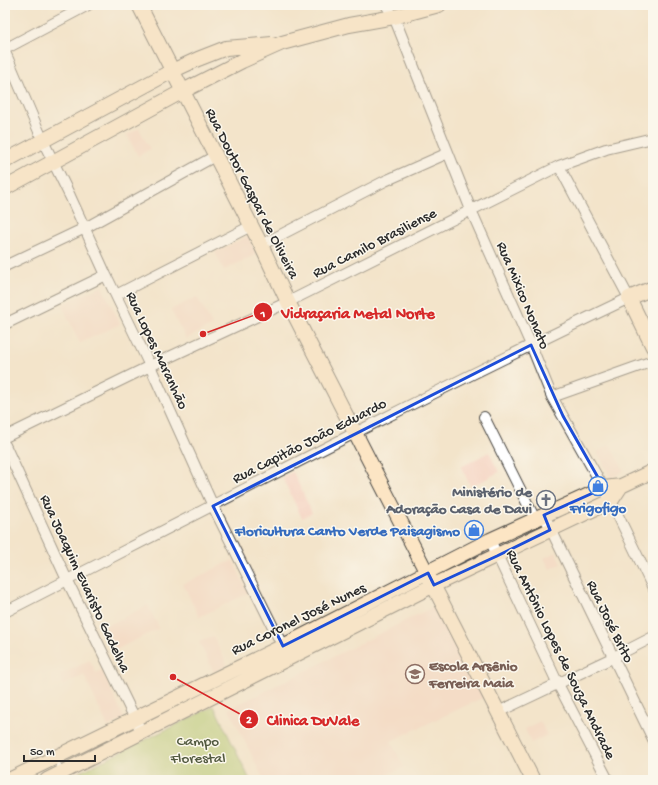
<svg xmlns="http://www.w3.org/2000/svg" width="658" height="785" font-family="'Gochi Hand',sans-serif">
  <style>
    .built { fill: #f5d3c1 }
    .green { fill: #adc970; stroke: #6c7a4e }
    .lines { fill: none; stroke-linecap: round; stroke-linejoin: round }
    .lane-casing { stroke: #494743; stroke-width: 6 }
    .street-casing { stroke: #494743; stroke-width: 12 }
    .secondary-casing { stroke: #494743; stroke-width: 16 }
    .lane { stroke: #fff; stroke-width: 5 }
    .street { stroke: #fff; stroke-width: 10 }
    .secondary { stroke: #fce5c4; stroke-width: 14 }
    .marked { fill: none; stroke: #1d4ed8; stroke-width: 3; stroke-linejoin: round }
    .labels { text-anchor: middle; stroke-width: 3; stroke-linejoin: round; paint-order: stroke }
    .street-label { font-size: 15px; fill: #2b2b2b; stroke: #fbf7ec }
    .worship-label { font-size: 15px; font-weight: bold; fill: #5b616d; stroke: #fbf7ec; text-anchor: end }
    .shop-label { font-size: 15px; font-weight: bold; fill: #366cbe; stroke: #fbf7ec }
    .education-label { font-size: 15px; font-weight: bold; fill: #785e54; stroke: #fbf7ec; text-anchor: start }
    .park-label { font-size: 15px; fill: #525a40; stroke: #fbf7ec }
    .leader { fill: none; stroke: #d62828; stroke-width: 1.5 }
    .callout-dot { fill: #d62828; stroke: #fbf7ec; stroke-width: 1.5 }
    .mark-label { font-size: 12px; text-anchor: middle; font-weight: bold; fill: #fff }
    .callout-label { font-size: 16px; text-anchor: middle; font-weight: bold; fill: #d62828; stroke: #fbf7ec; stroke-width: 3; stroke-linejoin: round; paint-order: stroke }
  </style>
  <rect width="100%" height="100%" fill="#fbf7ec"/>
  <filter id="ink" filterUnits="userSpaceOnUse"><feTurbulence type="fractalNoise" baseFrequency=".025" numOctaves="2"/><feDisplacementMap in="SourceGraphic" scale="8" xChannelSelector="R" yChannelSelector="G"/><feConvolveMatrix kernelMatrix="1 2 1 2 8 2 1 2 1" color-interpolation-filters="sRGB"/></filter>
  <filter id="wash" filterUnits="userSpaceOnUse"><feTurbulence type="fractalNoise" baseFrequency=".012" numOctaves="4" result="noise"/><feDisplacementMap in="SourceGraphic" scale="16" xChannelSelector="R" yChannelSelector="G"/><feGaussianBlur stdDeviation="0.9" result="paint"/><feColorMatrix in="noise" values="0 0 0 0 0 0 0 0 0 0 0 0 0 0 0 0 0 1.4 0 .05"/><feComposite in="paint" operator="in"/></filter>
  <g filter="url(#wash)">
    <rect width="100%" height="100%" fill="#f3e4ca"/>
    <path class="built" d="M139,128L150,149L138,156L127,135Z
      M248,236L256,254L224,270L215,252Z
      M102,286L120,324L80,343L62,305Z
      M197,297L212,325L186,339L171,310Z
      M610,445L624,471L611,478L597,452Z
      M489,452L499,472L471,487L461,467Z
      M293,472L312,513L302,518L282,477Z
      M556,552L561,564L550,569L544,558Z
      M233,560L248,593L199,617L183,584Z
      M439,604L484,697L391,741L404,767L377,780H264L229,709Z
      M148,605L159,628L116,650L104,627Z
      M213,636L227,665L214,672L199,642Z
      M90,660L96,673L102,670L124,719L108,727L84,675L63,685L60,675Z
      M540,721L547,735L531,743L525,729Z"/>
    <path class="green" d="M214,706L250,780H64Z"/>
  </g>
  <g filter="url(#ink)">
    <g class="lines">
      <g class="lane-casing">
        <path id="lane" d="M55,758L66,780"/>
      </g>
      <g class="street-casing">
        <path id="street" d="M386,5L394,17L471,210L531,345L552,397L611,501L653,588
          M5,49L88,5
          M5,52L43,141L70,196L106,275L150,366L213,506L285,651
          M261,245L385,181L448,153
          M5,266L85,228L215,156
          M116,295L251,226
          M5,324L106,275
          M552,397L653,361
          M484,417L535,519
          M5,437L150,366L288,302L559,166L606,149L653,138
          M5,445L67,580L142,733
          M544,515L653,739
          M490,540L558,684L608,780
          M5,612C212,506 419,398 629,298L559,166
          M498,712L612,658L653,637"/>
      </g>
      <g class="secondary-casing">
        <path id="secondary" d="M139,5L261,245L288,302L533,780
          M5,161L172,71L198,59L226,48L272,44
          M5,188L183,91L242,61L282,43L349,25L394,17L439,5
          M653,288L629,298L653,347
          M9,780L283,646L490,540L604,488L621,486L653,471
          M47,780L434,585L611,501L621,486"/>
      </g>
      <use href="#lane" class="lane"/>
      <use href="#street" class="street"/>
      <use href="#secondary" class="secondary"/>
    </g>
  </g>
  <path d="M0 0H658V785H0ZM531,345L563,416L604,488L544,515L550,530L497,556L434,585L428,573L283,646L213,506Z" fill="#f3e4ca" fill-opacity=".55" fill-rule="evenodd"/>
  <path class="marked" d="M531,345L563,416L604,488L544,515L550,530L497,556L434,585L428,573L283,646L213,506Z"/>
  <defs>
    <g id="shop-ring" transform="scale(1)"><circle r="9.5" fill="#fbf7ec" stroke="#3f7fe0" stroke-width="1.5"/><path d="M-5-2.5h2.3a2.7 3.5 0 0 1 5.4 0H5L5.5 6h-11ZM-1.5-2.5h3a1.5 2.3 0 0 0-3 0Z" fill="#3f7fe0"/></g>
    <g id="church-ring" transform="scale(1)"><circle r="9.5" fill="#fbf7ec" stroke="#6b7280" stroke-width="1.5"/><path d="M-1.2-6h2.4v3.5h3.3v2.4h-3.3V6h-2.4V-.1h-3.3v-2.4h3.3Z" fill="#6b7280"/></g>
    <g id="school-ring" transform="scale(1)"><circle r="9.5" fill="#fbf7ec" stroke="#8d6e63" stroke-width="1.5"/><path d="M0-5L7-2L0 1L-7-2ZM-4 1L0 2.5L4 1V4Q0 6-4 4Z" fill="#8d6e63"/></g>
  </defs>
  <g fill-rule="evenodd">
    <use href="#shop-ring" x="598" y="486"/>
    <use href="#church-ring" x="546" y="500"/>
    <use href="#shop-ring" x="474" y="530"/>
    <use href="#school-ring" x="415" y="674"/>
  </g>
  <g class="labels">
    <g class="street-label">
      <text transform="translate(253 193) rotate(63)" y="5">Rua Doutor Gaspar de Oliveira</text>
      <text transform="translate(374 242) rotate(-27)" y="5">Rua Camilo Brasiliense</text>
      <text transform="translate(524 295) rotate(67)" y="5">Rua Mixico Nonato</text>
      <text transform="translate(158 350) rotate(65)" y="5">Rua Lopes Maranhão</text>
      <text transform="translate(309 440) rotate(-27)" y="5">Rua Capitão João Eduardo</text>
      <text transform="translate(86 583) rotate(65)" y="5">Rua Joaquim Evaristo Gadelha</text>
      <text transform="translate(298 618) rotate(-26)" y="5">Rua Coronel José Nunes</text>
      <text transform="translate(611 621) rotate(64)" y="5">Rua José Brito</text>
      <text transform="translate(562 654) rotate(64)" y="5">Rua Antônio Lopes de Souza Andrade</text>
    </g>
    <g class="worship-label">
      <text x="532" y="496">Ministério de<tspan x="532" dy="17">Adoração Casa de Davi</tspan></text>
    </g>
    <g class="shop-label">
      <text x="598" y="512">Frigofigo</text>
      <text x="460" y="535" text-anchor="end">Floricultura Canto Verde Paisagismo</text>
    </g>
    <g class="education-label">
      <text x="429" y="670">Escola Arsênio<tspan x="429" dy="17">Ferreira Maia</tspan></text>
    </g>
    <g class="park-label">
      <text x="198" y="745">Campo<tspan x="198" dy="17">Florestal</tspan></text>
    </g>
  </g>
  <path class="leader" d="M203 334L263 312M173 677L249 719"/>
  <g class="callout-dot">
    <circle cx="203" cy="334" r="4"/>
    <circle cx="173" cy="677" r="4"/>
    <circle cx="263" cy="312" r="10"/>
    <circle cx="249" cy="719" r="10"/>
  </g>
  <g class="mark-label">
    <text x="263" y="317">1</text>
    <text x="249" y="723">2</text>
  </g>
  <g class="callout-label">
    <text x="358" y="318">Vidraçaria Metal Norte</text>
    <text x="313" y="725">Clinica DuVale</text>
  </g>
  <rect width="658" height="785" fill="none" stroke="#fbf7ec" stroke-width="20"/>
  <path d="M24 755v6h71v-6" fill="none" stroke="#2b2b2b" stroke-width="2"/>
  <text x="30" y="755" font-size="12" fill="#2b2b2b" stroke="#fbf7ec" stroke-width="3" paint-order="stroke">50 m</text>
</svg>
